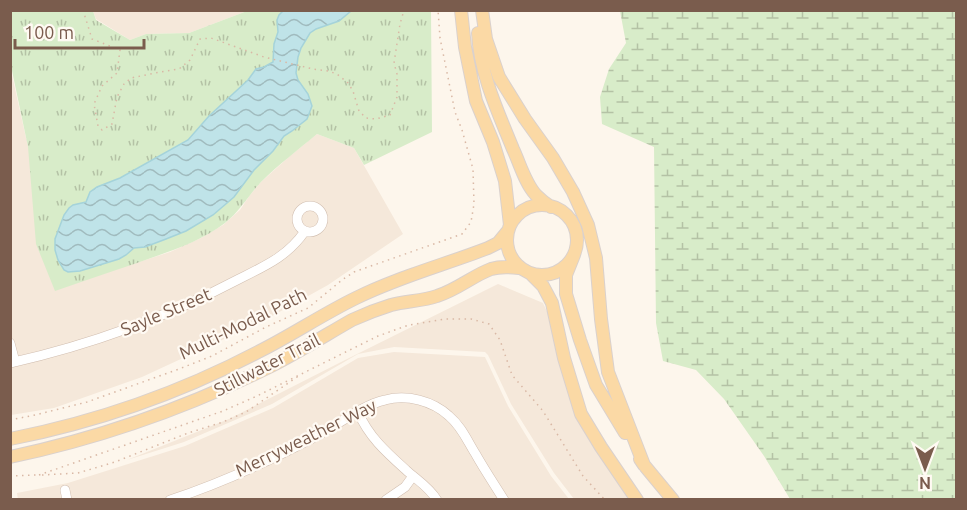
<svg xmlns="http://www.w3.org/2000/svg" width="967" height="510" font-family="Ubuntu,sans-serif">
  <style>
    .residential { fill: #f5e8da }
    .grass { fill: url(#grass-tufts) }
    .wetland { fill: url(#wetland-marsh) }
    .water { fill: url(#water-waves); stroke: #a5d3da; stroke-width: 1.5 }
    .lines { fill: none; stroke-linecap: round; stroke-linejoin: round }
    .minor-casing { stroke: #d1beb0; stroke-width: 10 }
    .major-casing { stroke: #dad1cd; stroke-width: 14 }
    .path { stroke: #d9b8a5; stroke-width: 1.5; stroke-dasharray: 1.5 4.5; stroke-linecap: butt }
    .minor { stroke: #fff; stroke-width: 9 }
    .major { stroke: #fbd9a5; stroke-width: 12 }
    .labels { text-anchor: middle; stroke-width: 4.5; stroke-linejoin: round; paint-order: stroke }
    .street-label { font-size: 18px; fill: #7a5c4d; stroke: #fffaf3 }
  </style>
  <defs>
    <pattern id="grass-tufts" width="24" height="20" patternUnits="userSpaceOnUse" patternTransform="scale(1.5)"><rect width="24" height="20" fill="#d8ecc9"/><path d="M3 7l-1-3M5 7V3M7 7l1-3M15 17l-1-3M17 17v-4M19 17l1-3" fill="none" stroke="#b4c2a5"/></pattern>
    <pattern id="wetland-marsh" width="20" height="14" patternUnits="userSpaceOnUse" patternTransform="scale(1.5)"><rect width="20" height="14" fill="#d8ecc9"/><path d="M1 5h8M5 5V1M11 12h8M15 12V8" fill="none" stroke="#b4c2a5"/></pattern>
    <pattern id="water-waves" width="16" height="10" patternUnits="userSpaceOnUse" patternTransform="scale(1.5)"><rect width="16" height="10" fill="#bfe3e8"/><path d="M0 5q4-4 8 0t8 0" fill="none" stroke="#a0bbbe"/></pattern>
  </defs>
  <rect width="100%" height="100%" fill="#fdf6ec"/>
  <path class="residential" d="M93,11H247L189,33L146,34L130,40L96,19Z
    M10,66L28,147L139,262L170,252L201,238L223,225L240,210L250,195L261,182L290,156L317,134L354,148L403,234L328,285L263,321L142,377L54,408L11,415Z
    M498,284L543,303L551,320L559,360L631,499H574L554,473L511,404L488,355L485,352L394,347L358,354L272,404L184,442L127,460L229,419L345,360Z
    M394,352L485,357L508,406L551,476L569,499L18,500L17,493L68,483L185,446L273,408L358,358Z"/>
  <path class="grass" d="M10,11H93L96,20L130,40L146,34L189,33L247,11H431L432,132L364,165L354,148L317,134C298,150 278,165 261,182C248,196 240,211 225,223C199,243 167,252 137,263C109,272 82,282 55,291L36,244L28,147L11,66Z"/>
  <path class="wetland" d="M620,11H956V499H790L764,456L724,399L696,370L663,361L656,323L654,147L602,124L600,97L609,69L626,43Z"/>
  <path class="water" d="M283,11H351L339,21L316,29L310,33L301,48L298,57L296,73L298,80L308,94L312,106L307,119L292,131L284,136L273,151L254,170L234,197L213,215L186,231L166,239L145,247L134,248L126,255L119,259L80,271L68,272L64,270L58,260L55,250V239L64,215L69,208L73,205L86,202L90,192L97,187L120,178L188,140L209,116L248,80L256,69L264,67L273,62L274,44L278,32L277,20L279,15Z"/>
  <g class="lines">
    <g class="minor-casing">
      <path id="minor" d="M297 219a13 13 0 1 1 26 0a13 13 0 1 1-26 0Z
        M10,343L15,362
        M10,363C90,345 167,317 239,279C265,266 288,256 305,231
        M358,412C369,437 386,452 406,470C417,480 429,487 437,500
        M65,490L67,500
        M170,500C219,484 267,462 313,438C335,427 362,405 385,400C407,394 433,401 449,416C461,426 467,440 475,453C484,469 494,484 504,500
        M386,500L405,487L413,476"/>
    </g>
    <g class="major-casing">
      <path id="major" d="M461,10L465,47L476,101L493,142L505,181L510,225
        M482,10L486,39L499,77L525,119L553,158L573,192L588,225L596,258L601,319L608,372L644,465
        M478,33C480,74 498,112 513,149C520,164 525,183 536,195C541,200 546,204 551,207
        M507 240a35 35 0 1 1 70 0a35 35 0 1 1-70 0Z
        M574,255L566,275V294L580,340L596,385L625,433
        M531,274L543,286L552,303L564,358L581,414L601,447L637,500
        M10,439C97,422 182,392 260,351C292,335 323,314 356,298C398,277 444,265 488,248L498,243L507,232
        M10,457C100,438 186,408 269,367C297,353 324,336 352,320C365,314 378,309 391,305C406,301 423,301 437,296C457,290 474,275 491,269C501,266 510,267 519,268
        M640,459L644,465L673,500"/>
    </g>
    <path class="path" d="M83,10L92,39L120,50L117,73L102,86L94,104L98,126L102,130L112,124L117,97L124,84L131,78L160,72L179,69L190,60L200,39L211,38L264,57L313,69L328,71L337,74L348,83L353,91L359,111L366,118L376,119L390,115L397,97V74L394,63L400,24L404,10
      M10,420L35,415L87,402L179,369L212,356L266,327L308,308L342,280L354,272L462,234L471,222L474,204L473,169L462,130L455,112L440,38L438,10
      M39,475L223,411L257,396L378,336L409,325L445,319H471L489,324L500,340L512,375L543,411L583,476L605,500
      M42,475L78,473L115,462L188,433L223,422L246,412L300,375
      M10,476L37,475"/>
    <use href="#minor" class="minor"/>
    <use href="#major" class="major"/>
  </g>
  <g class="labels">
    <g class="street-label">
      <text transform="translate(166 312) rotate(-23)" y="6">Sayle Street</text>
      <text transform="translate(243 324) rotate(-26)" y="6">Multi-Modal Path</text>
      <text transform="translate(267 365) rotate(-27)" y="6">Stillwater Trail</text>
      <text transform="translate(306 438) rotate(-26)" y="6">Merryweather Way</text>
    </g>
  </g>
  <rect width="967" height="510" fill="none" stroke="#7a5c4d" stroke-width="24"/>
  <g transform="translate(925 468) rotate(180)" stroke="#fffaf3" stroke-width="4.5" paint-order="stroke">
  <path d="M0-4.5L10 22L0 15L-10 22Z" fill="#7a5c4d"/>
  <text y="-9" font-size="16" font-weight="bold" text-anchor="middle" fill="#7a5c4d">N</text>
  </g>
  <path d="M15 39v9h129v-9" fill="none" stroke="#7a5c4d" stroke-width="3"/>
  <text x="24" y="39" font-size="18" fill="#7a5c4d" stroke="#fffaf3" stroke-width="4.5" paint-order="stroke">100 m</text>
</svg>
